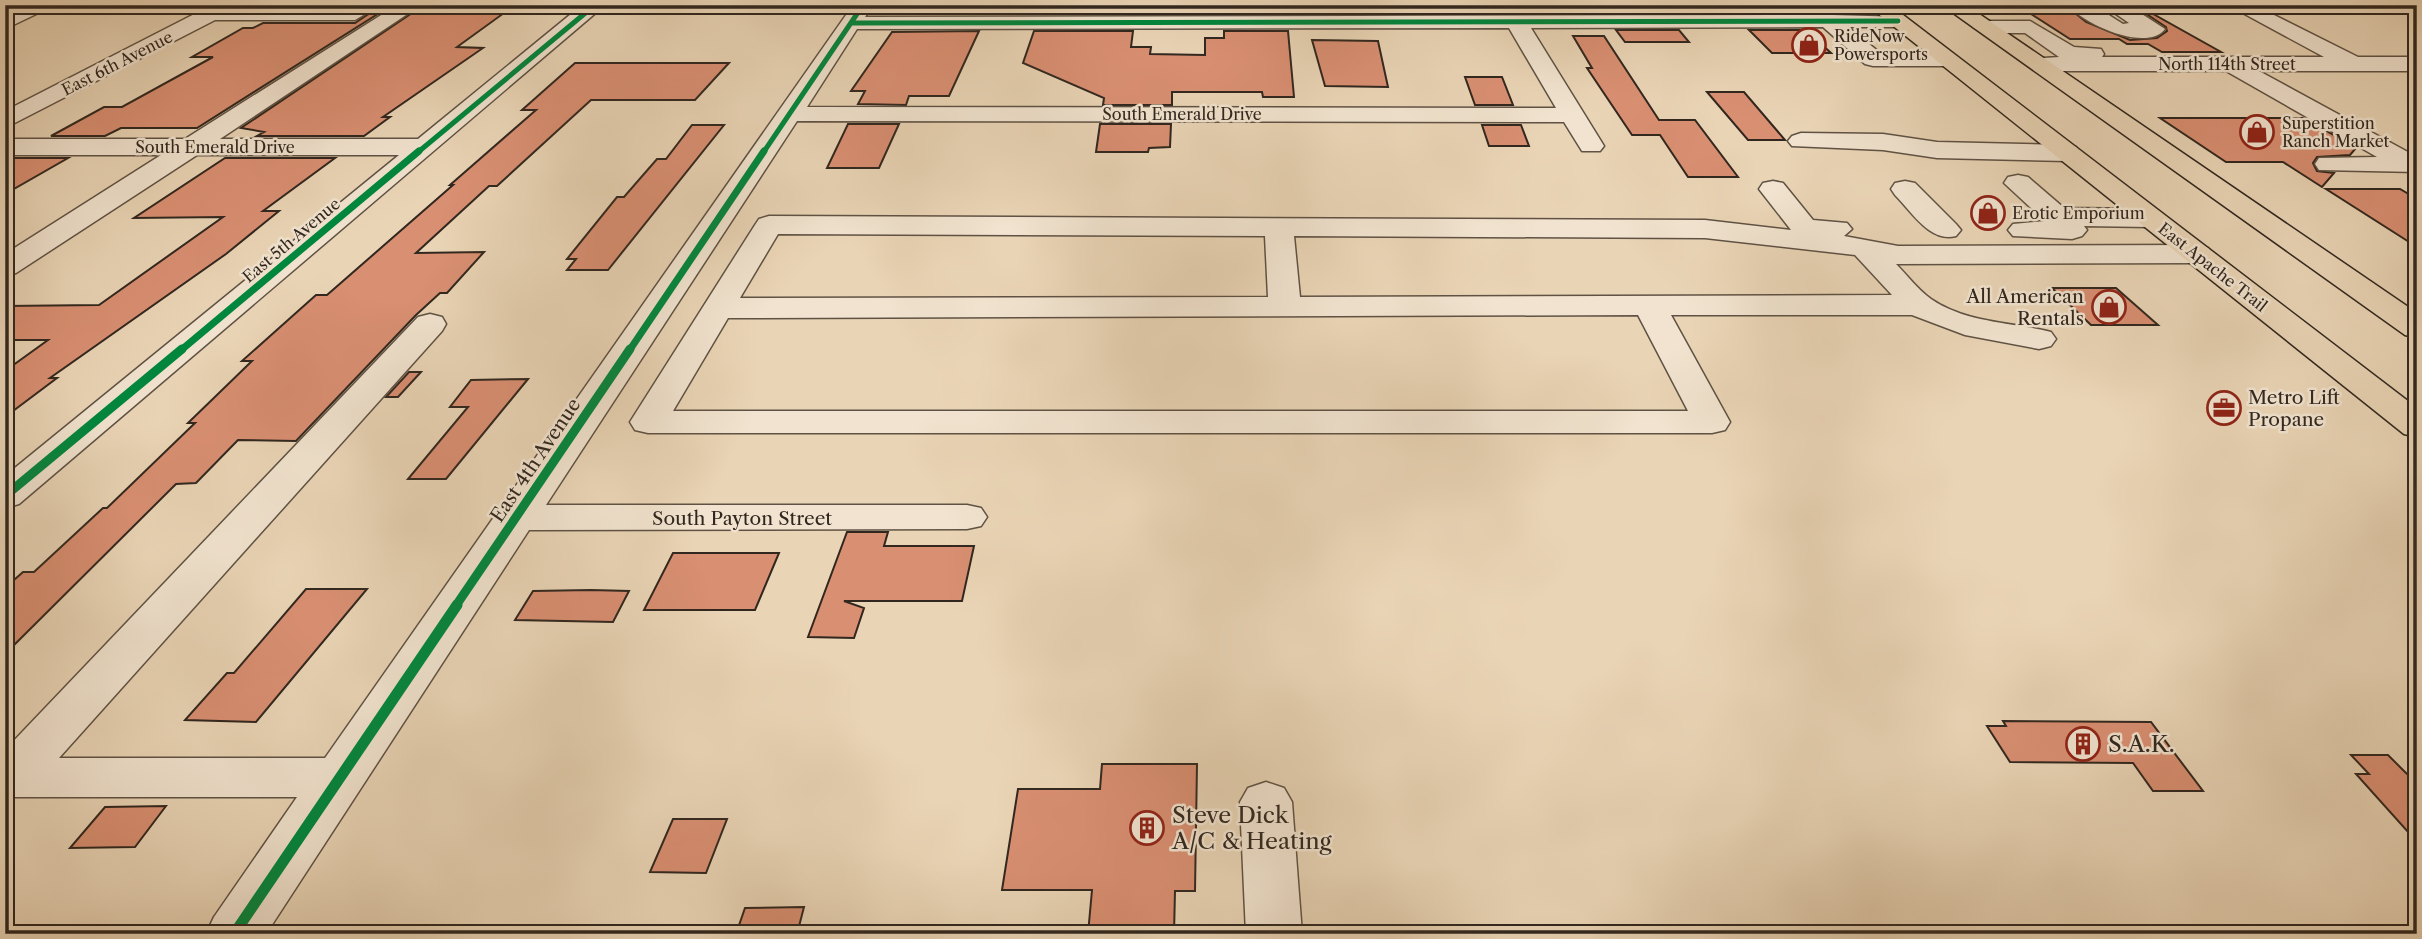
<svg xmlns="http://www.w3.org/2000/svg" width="2422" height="939" font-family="'Libre Caslon Text',serif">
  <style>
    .building { fill: #d98f72; stroke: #31271f; stroke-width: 2 }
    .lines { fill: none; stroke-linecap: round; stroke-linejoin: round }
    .minor-casing { stroke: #5f5244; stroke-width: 3 }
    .major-casing { stroke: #31271f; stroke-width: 3 }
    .minor { fill: #f1e3cf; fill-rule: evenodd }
    .major { fill: #e9d4b5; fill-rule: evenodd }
    .cycleway-far3-casing { stroke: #f1e3cf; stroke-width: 8 }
    .cycleway-far2-casing { stroke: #f1e3cf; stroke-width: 10 }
    .cycleway-far1-casing { stroke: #f1e3cf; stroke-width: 13 }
    .cycleway-casing { stroke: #f1e3cf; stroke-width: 16 }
    .cycleway-far3 { stroke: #00873e; stroke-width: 5 }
    .cycleway-far2 { stroke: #00873e; stroke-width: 7 }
    .cycleway-far1 { stroke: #00873e; stroke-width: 9 }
    .cycleway { stroke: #00873e; stroke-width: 11 }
    .labels { text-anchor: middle; stroke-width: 5; stroke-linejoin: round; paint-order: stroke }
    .far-poi-label { font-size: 16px; fill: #31271f; stroke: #f1e3cf; text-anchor: start }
    .far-street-label { font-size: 16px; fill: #31271f; stroke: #f1e3cf }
    .poi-label { font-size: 19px; fill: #31271f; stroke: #f1e3cf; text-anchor: end }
    .street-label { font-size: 19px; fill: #31271f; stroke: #f1e3cf }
    .near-poi-label { font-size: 23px; fill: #31271f; stroke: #f1e3cf; text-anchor: start }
  </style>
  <rect width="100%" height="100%" fill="#e9d4b5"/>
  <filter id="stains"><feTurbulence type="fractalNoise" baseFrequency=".00286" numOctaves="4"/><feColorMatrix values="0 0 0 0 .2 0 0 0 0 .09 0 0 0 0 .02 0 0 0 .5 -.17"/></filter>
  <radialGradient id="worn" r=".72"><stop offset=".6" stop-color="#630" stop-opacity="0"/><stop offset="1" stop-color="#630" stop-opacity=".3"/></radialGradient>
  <path class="building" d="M349,5H392L197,128H121L105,136H51L104,107H122L213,57H192L243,28H253L263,23H355L367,15L356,6Z
    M424,5H515L457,47L483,48L383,117H390L364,136H257L264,132L241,128Z
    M910,5H992L987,14H904Z
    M1042,5H1136L1135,14H1039Z
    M1225,5H1286L1287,13L1225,14Z
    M1597,5H1658L1664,13H1603Z
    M1725,5H1791L1792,12L1732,13Z
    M2017,5H2065L2086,22L2130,40L2157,38L2167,31L2166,27L2133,5H2137L2221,52H2162L2148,44H2127L2119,39H2070Z
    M1616,30H1679L1689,42H1625Z
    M1749,30H1806L1831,53H1772Z
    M979,31L949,96H909L906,105L858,104L865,91H851L892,32Z
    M1034,31H1133L1131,47H1151L1150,54L1205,55V38H1224V31H1288L1294,97H1263L1262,92H1172V105H1103L1104,98L1023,63Z
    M1573,36H1604L1659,120H1695L1738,177H1688L1660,135H1632L1587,68H1592Z
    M1312,40L1378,41L1388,87L1325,86Z
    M575,63H729L695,100H591L497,186H489L416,253L484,252L447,293H440L416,315L296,441L238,440L196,483L176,484L5,654V588L23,572H34L103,508H107L195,423H188L252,361H242L316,295H327L453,185H450L536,110H522Z
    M1465,77H1502L1513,105H1475Z
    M1707,92H1744L1785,140H1748Z
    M2160,118H2304L2356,148L2350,155L2317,157L2313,163L2317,171L2334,173L2322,187L2283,162H2226Z
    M848,124H899L879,168H827Z
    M1100,124H1171L1170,147L1149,148L1148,152H1096Z
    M692,125H724L608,270H567L576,259H567L617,197H624L657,159H666Z
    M1482,125H1521L1529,146H1489Z
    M13,158H68L5,194V162Z
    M225,158H335L263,211H279L226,254L50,378H57L5,417V371L48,340H5V306L99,305L223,217L134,218Z
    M2326,189H2400L2417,199V247Z
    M2052,288H2116L2158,325H2091Z
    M409,372H421L398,397H386Z
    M528,379L446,479H408L468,407H450L471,380Z
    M847,532H888L884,546H974L962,601H844L864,608L854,638L808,637Z
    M673,553H779L755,610H644Z
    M306,589H367L256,722L185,720L227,673H234Z
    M591,590L629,591L613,622L515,620L533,591Z
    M2003,721L2151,722L2203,791H2153L2133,763L2010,762L1987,726H2006Z
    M2351,755H2388L2407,774H2417V842L2356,774H2369Z
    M1102,764H1197L1195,891H1175L1174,934H1088L1092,890H1002L1018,789H1100Z
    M166,806L135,847L70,848L105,807Z
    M673,819H727L706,873L650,872Z
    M804,907L797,934H736L745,908Z"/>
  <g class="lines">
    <g class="minor-casing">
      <path id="minor" d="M28,5H55L5,29V15Z
        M212,5L355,8L365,14L355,20H215L5,128V111Z
        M397,5H421L220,139H418L582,5H605L19,504L5,508V476L399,155H197L16,273L5,276V254L161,155H5V139H185Z
        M853,5H873L865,17L1811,15L1821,9L1833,15L1905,17L1908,21L1898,27H1848L1879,52H1946L1957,59L1946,66H1873L1865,64L1823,27L1531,28L1604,146L1600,151H1582L1564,122L797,121L546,505H967L981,508L987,517L981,526L967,529L529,530L266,934H206L214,917L297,797H5V750L418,317L430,314L442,317L446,324L442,331L59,758H325ZM1509,28L1556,108L807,107L857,29Z
        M2068,5H2093L2123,24L2129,23L2103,5H2128L2165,29C2147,53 2083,24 2068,5Z
        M2228,5H2254L2358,57H2417V71H2259L2417,157V172L2319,170L2315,164L2319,158L2377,157L2226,71H2037L2026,64L2029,59L2059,57L2025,33H1984L1973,27L1984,21H2030L2074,47L2101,49L2104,54L2102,57H2324Z
        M1801,133L1883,134L1937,142L2067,145L2076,147L2080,153L2076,159L2067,161L1937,158L1883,150L1792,146L1788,141L1792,136Z
        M2018,175L2028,177L2064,208L2150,209L2160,212L2164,218L2160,224L2150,227L2084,226L2087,230L2082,236L2072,239L2013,236L2008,230L2013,224L2045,221L2004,183L2008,177Z
        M1773,181L1783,183L1813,220L1847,223L1852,229L1844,236L1898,246L2197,245L2208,248L2212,254L2208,260L2197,263L1896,264C1907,275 1918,290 1931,299C1966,323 2011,322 2051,332L2056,339L2051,346L2039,349L1965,335L1912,315H1671L1730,422L1725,430L1712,433H648L635,430L630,422L755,225L759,219L769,216L1705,220L1791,230L1759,189L1763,183ZM778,234L1265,236L1268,297L740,298ZM1294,236L1705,238L1855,255L1892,295L1300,297ZM1638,315L1688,411H673L728,318Z
        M1905,181L1915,183L1956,224L1961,230L1956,236C1930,243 1912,212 1895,195L1891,189L1895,183Z
        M1266,782L1284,788L1292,802L1302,934H1246L1240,802L1248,788Z"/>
    </g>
    <g class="major-casing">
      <path id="major" d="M1867,5H1890L2417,408V437L2404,434Z
        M1942,5H1966L2417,313V338L2405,335Z"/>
    </g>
    <use href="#minor" class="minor"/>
    <use href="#major" class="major"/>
    <g class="cycleway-far3-casing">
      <path id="cycleway-far3" d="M852,23L1898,21
        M417,153L595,5
        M763,153L863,5"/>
    </g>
    <g class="cycleway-far2-casing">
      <path id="cycleway-far2" d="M180,351L419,151
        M629,351L764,151"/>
    </g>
    <g class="cycleway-far1-casing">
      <path id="cycleway-far1" d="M5,496L182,349
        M455,607L630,349"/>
    </g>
    <g class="cycleway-casing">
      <path id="cycleway" d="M234,934L457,605"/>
    </g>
    <use href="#cycleway-far3" class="cycleway-far3"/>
    <use href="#cycleway-far2" class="cycleway-far2"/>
    <use href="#cycleway-far1" class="cycleway-far1"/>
    <use href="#cycleway" class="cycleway"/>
  </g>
  <defs>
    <g id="shop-ring" transform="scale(1.75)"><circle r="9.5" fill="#f1e3cf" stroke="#8f2418" stroke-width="1.5"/><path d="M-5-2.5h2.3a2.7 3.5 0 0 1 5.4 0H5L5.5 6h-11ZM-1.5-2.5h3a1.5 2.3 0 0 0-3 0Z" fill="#8f2418"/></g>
    <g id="office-ring" transform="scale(1.75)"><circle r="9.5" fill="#f1e3cf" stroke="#8f2418" stroke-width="1.5"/><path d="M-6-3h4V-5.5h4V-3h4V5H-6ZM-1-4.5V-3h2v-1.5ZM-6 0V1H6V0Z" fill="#8f2418"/></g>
    <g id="building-ring" transform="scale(1.75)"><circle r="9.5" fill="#f1e3cf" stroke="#8f2418" stroke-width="1.5"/><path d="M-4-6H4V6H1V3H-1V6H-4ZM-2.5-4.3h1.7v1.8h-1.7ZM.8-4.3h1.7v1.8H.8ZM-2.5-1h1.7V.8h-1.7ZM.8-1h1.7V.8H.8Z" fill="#8f2418"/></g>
  </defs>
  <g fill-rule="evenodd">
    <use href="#shop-ring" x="1809" y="45"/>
    <use href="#shop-ring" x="2257" y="132"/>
    <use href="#shop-ring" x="1988" y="213"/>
    <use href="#shop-ring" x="2109" y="307"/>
    <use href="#office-ring" x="2224" y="408"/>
    <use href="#building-ring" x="2083" y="744"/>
    <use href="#building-ring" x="1147" y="828"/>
  </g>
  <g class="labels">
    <g class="far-poi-label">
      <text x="1834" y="42">RideNow<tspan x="1834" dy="18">Powersports</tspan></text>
      <text x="2282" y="129">Superstition<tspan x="2282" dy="18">Ranch Market</tspan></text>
      <text x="2012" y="219">Erotic Emporium</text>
    </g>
    <g class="far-street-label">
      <text transform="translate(117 63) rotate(-27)" y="6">East 6th Avenue</text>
      <text x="2227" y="70">North 114th Street</text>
      <text x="1182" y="120">South Emerald Drive</text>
      <text x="215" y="153">South Emerald Drive</text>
      <text transform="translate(291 240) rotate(-40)" y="6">East 5th Avenue</text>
      <text transform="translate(2213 267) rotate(38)" y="6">East Apache Trail</text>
    </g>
    <g class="poi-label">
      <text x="2084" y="303">All American<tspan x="2084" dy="22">Rentals</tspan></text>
      <text x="2248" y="404" text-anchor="start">Metro Lift<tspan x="2248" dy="22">Propane</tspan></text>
    </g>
    <g class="street-label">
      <text transform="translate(535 460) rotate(-56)" y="7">East 4th Avenue</text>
      <text x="742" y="525">South Payton Street</text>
    </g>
    <g class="near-poi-label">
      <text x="2108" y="752">S.A.K.</text>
      <text x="1172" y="823">Steve Dick<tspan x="1172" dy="26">A/C &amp; Heating</tspan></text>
    </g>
  </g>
  <rect width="2422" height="939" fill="none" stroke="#e9d4b5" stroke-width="28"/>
  <rect x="7" y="7" width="2408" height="925" fill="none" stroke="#31271f" stroke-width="3.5"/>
  <rect x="14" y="14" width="2394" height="911" fill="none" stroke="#31271f" stroke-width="2"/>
  <rect width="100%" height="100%" filter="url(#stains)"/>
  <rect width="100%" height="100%" fill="url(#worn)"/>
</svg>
